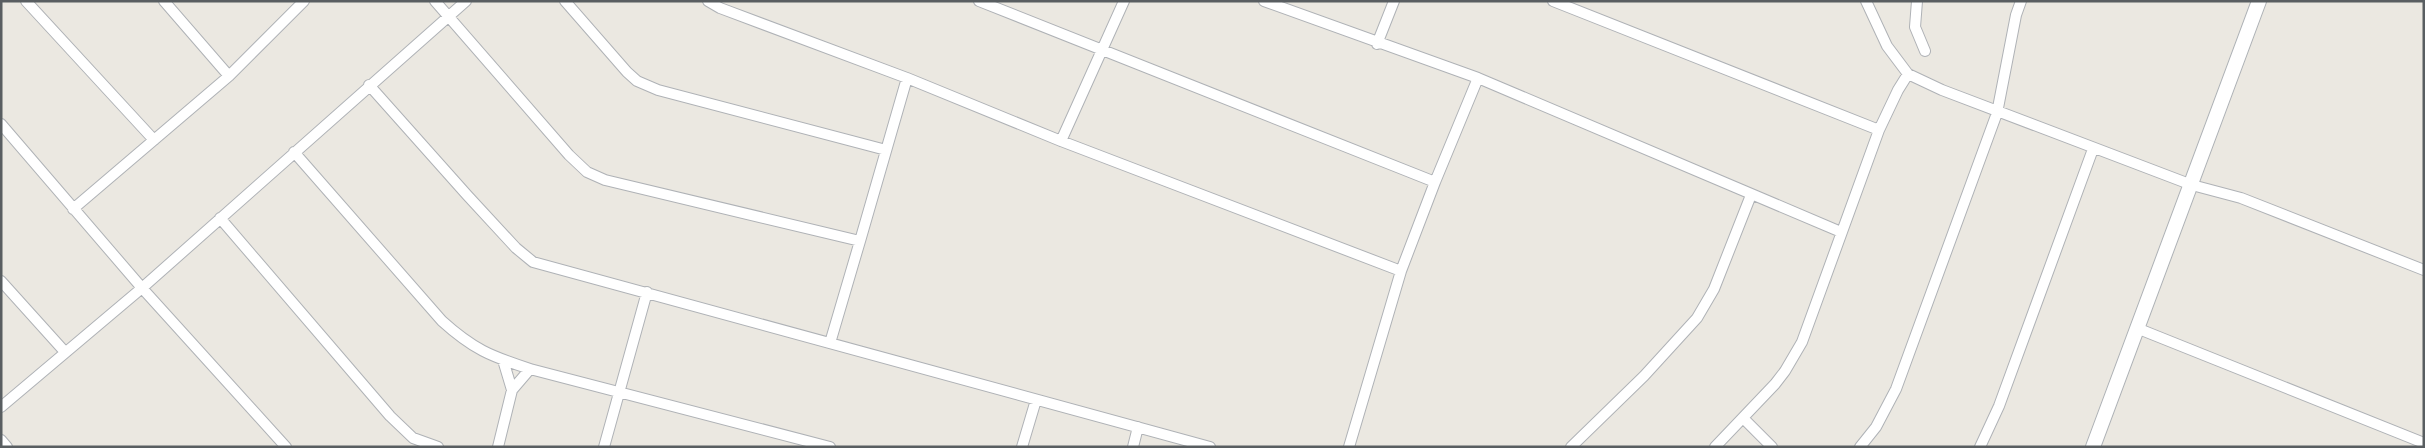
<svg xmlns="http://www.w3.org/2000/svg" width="2425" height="448" font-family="Cabin,sans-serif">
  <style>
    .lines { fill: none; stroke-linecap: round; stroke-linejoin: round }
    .street-casing { stroke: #afb2b6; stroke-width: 12 }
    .secondary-casing { stroke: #aeb2b6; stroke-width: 16 }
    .street { stroke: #fff; stroke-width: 10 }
    .secondary { stroke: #fff; stroke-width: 14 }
  </style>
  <rect width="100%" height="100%" fill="#ebe8e1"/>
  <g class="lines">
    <g class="street-casing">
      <path id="street" d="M26,1L154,140
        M164,1L229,76
        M435,1L569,155L587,172L605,180L860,241L907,78
        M565,1L627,72L637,81L658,90L886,150
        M708,1L720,8L907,78L1061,141L1401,271L1435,182L1478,78
        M979,1L1435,182
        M1264,1L1478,78L1841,232
        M1553,1L1879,130
        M1866,1L1887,46L1908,74L1942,90L2192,185L2241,198L2424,270
        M1917,1L1915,27L1925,51
        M1377,44L1394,1
        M369,85L467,195L516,248L533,262L1210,447
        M1,124L142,288L286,447
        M1061,141L1124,1
        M294,152L442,321C473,349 490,356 530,369L830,447
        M73,209L229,76L304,1
        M220,218L390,416L413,438L438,447
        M1,281L65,352
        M2139,329L2424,443
        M830,343L860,241
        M503,360L512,390
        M1,407L142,288L466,1
        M1743,418L1772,447
        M1,440L7,447
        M498,447L512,390L530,369
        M604,447L647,292
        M1022,447L1036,400
        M1133,447L1138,427
        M1349,447L1401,271
        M1571,447L1644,376L1697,318L1714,289L1751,195
        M1715,447L1775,384L1785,371L1802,342L1879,130L1898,90L1908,74
        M1860,447L1876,427L1896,389L1997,113L2016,15L2021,1
        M1980,447L1999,406L2093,149"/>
    </g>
    <g class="secondary-casing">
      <path id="secondary" d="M2093,447L2259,1"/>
    </g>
    <use href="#street" class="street"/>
    <use href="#secondary" class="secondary"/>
  </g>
  <rect width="2425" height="448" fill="none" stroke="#595e61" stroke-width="5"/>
</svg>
